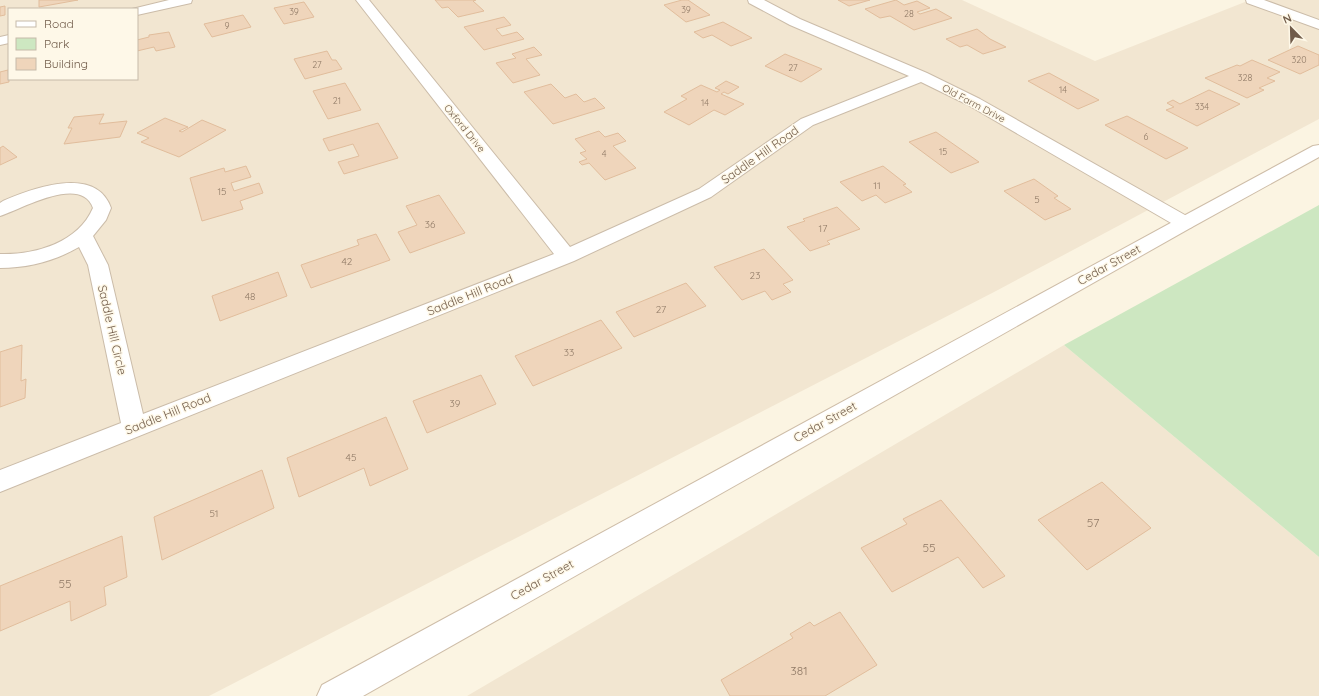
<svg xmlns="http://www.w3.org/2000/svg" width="1319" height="696" font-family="Quicksand,sans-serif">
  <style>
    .residential { fill: #f2e6d1; fill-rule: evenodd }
    .green { fill: #cde7c1 }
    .building { fill: #efd5bb; stroke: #e1bd9c }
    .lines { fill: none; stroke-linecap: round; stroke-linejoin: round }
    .minor-casing { stroke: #cbbca9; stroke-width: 2 }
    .secondary-casing { stroke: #cebda8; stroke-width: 2 }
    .minor { fill: #fff; fill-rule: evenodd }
    .secondary { fill: #fff; fill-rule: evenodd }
    .labels { text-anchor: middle; stroke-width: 3; stroke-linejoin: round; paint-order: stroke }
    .far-number-label { font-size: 9px; fill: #907a66 }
    .far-street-label { font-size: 10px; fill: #715c4a; stroke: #fef8e8 }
    .number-label { font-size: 10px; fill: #907a66 }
    .street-label { font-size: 12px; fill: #715c4a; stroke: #fef8e8 }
    .near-number-label { font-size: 12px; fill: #907a66 }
  </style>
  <rect width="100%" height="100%" fill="#fbf4e2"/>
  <path class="residential" d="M0,0H962L1095,61L1250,0H1319V119L996,291L209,696H0ZM9,9H137V79H9Z
    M1064,345L1319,557V696H467Z"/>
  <path class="green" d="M1319,205V557L1064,345Z"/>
  <path class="building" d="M39,0H78L39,7Z
    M435,0H476L473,1L484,11L458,17L448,7L442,8Z
    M682,0H688L710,15L686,22L664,5Z
    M838,0H870L849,6Z
    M896,0L904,5L917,1L930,8L917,12L920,14L936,9L952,18L914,30L890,16L880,18L865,9Z
    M304,2L314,17L284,24L274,8Z
    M5,6V15L0,16V7Z
    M243,15L251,27L212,37L204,24Z
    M504,17L511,25L496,29L502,36L517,32L524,39L484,50L464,27Z
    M723,22L752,38L731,46L712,35L703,38L694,32Z
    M977,29L990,39L1006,47L983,54L967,45L960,47L946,39Z
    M169,32L175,47L156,51L154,47L137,51V40L149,37V35Z
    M1298,46L1319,55V65L1300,74L1268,60Z
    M534,47L542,55L526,59L540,75L513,83L496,63L516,58L512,54Z
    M327,51L332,60H336L342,69L305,79L294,59Z
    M785,54L822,69L801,82L765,66Z
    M1252,60L1280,72L1267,78L1275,81L1259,88L1264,90L1247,98L1205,78L1237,65L1240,66Z
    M8,70L9,82L0,84V72Z
    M1049,73L1099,100L1078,109L1028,81Z
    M726,81L739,87L728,94L724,92L721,94L744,104L725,115L714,110L689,125L664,112L687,99L681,96L701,85L717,92L720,90L715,88Z
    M345,83L361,110L328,119L313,91Z
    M551,84L565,98L576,94L584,102L595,98L605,108L553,124L524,92Z
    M1209,90L1240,104L1197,126L1166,110L1174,107L1167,103L1173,100L1180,104Z
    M104,114L99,124L127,121L120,137L64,144L72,128H68L74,117Z
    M1127,116L1188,148L1166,159L1105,125Z
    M165,118L188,127L179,131L182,132L202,120L226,130L179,157L141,142L149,138L137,133Z
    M378,123L398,158L344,174L338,162L359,156L353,144L329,151L323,139Z
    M599,131L605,137L618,133L626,141L613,146L636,168L605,180L589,163L582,165L579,162L587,159L580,153L586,151L575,139Z
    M936,132L979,162L951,173L909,142Z
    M3,146L17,157L0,165V148Z
    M246,166L251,177L231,183L234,191L259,183L263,193L240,201L243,209L202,221L190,178L224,168L225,172Z
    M883,166L906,184L903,185L912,192L885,203L876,195L862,201L840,182Z
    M1034,179L1058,196L1054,198L1071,209L1045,220L1004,191Z
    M439,195L465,233L410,253L398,232L417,225L406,206Z
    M837,207L860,229L827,241L830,244L810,251L787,227L805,221L803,219Z
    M376,234L390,260L311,288L301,265L359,245L357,240Z
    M764,249L793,280L783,284L791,292L772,300L765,291L742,300L714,267Z
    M278,272L287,296L220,321L212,296Z
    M686,283L706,306L634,337L616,312Z
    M601,320L622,348L533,386L515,356Z
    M22,345L21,381L26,379L25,398L0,407V352Z
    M481,375L496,404L427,433L413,401Z
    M386,417L408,469L370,486L364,468L299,497L287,458Z
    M262,470L274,508L162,560L154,517Z
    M1102,482L1151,528L1087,570L1038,520Z
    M941,500L1005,576L983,588L958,557L892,592L861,548L907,524L903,519Z
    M122,536L127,577L104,587L106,605L71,621L70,601L0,631V586Z
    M840,612L877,665L825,696H730L721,680L793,638L790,634L810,622L814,626Z"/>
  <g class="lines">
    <g class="minor-casing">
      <path id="minor" d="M169,0H192L191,3L137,15V9H132Z
        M356,0H369L570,247L699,189L801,119L909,76L790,25L749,3L748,0H764L800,19L927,73L980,99L1192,219L1194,223L1192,227L1185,229L1178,227L968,105L921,82L813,125L711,197L574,261L0,492V470L121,423L88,265L79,247C55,261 28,268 0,268V254C35,255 78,243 93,208C81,174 20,210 0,216V203L3,201C33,188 96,165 111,208L106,220L93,236L108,265L143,414L554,254Z
        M1246,0H1264L1319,20V29L1247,3Z
        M9,35V43L0,45V37Z"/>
    </g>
    <g class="secondary-casing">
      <path id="secondary" d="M1319,145V157L1192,227L363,696H317L322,685L1178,219L1313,146Z"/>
    </g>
    <use href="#minor" class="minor"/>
    <use href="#secondary" class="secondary"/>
  </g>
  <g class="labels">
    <g class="far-number-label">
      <text x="686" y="13">39</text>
      <text x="294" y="15">39</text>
      <text x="909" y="17">28</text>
      <text x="227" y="29">9</text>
      <text x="1299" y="63">320</text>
      <text x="317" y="68">27</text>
      <text x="793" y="71">27</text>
      <text x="1245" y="81">328</text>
      <text x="1063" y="93">14</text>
      <text x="337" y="104">21</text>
      <text x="705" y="106">14</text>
      <text x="1202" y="110">334</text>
      <text x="1146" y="140">6</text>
      <text x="943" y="155">15</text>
      <text x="604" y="157">4</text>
    </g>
    <g class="far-street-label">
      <text transform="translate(974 103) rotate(28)" y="4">Old Farm Drive</text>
      <text transform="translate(465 128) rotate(51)" y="4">Oxford Drive</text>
    </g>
    <g class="number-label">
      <text x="877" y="189">11</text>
      <text x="222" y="195">15</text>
      <text x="1037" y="203">5</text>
      <text x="430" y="228">36</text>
      <text x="823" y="232">17</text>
      <text x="347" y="265">42</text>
      <text x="755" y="279">23</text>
      <text x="250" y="300">48</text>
      <text x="661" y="313">27</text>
      <text x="569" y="356">33</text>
      <text x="455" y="407">39</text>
      <text x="351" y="461">45</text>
      <text x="214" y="517">51</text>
    </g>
    <g class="street-label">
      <text transform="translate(760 155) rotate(-35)" y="4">Saddle Hill Road</text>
      <text transform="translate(1109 265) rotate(-29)" y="4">Cedar Street</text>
      <text transform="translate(470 295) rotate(-22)" y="4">Saddle Hill Road</text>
      <text transform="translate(112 330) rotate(77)" y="4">Saddle Hill Circle</text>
      <text transform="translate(168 414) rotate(-22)" y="4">Saddle Hill Road</text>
      <text transform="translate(825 422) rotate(-29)" y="4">Cedar Street</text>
      <text transform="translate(542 580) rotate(-29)" y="4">Cedar Street</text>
    </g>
    <g class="near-number-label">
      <text x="1093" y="527">57</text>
      <text x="929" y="552">55</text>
      <text x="65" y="588">55</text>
      <text x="799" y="675">381</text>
    </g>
  </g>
  <rect x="8" y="8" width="130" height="72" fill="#fef8e8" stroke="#c6baa9"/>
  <rect x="16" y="21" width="20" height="6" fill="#ffffff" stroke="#c6baa9"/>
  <text x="44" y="28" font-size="12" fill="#715c4a">Road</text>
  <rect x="16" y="38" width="20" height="12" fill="#cde7c1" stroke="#c6baa9"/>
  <text x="44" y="48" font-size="12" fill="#715c4a">Park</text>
  <rect x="16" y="58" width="20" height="12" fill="#efd5bb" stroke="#c6baa9"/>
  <text x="44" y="68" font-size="12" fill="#715c4a">Building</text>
  <g transform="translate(1291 28) rotate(337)" stroke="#fef8e8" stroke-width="3" paint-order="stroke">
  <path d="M0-3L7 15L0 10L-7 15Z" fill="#715c4a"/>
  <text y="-6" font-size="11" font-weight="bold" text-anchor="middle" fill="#715c4a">N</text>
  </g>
</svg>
